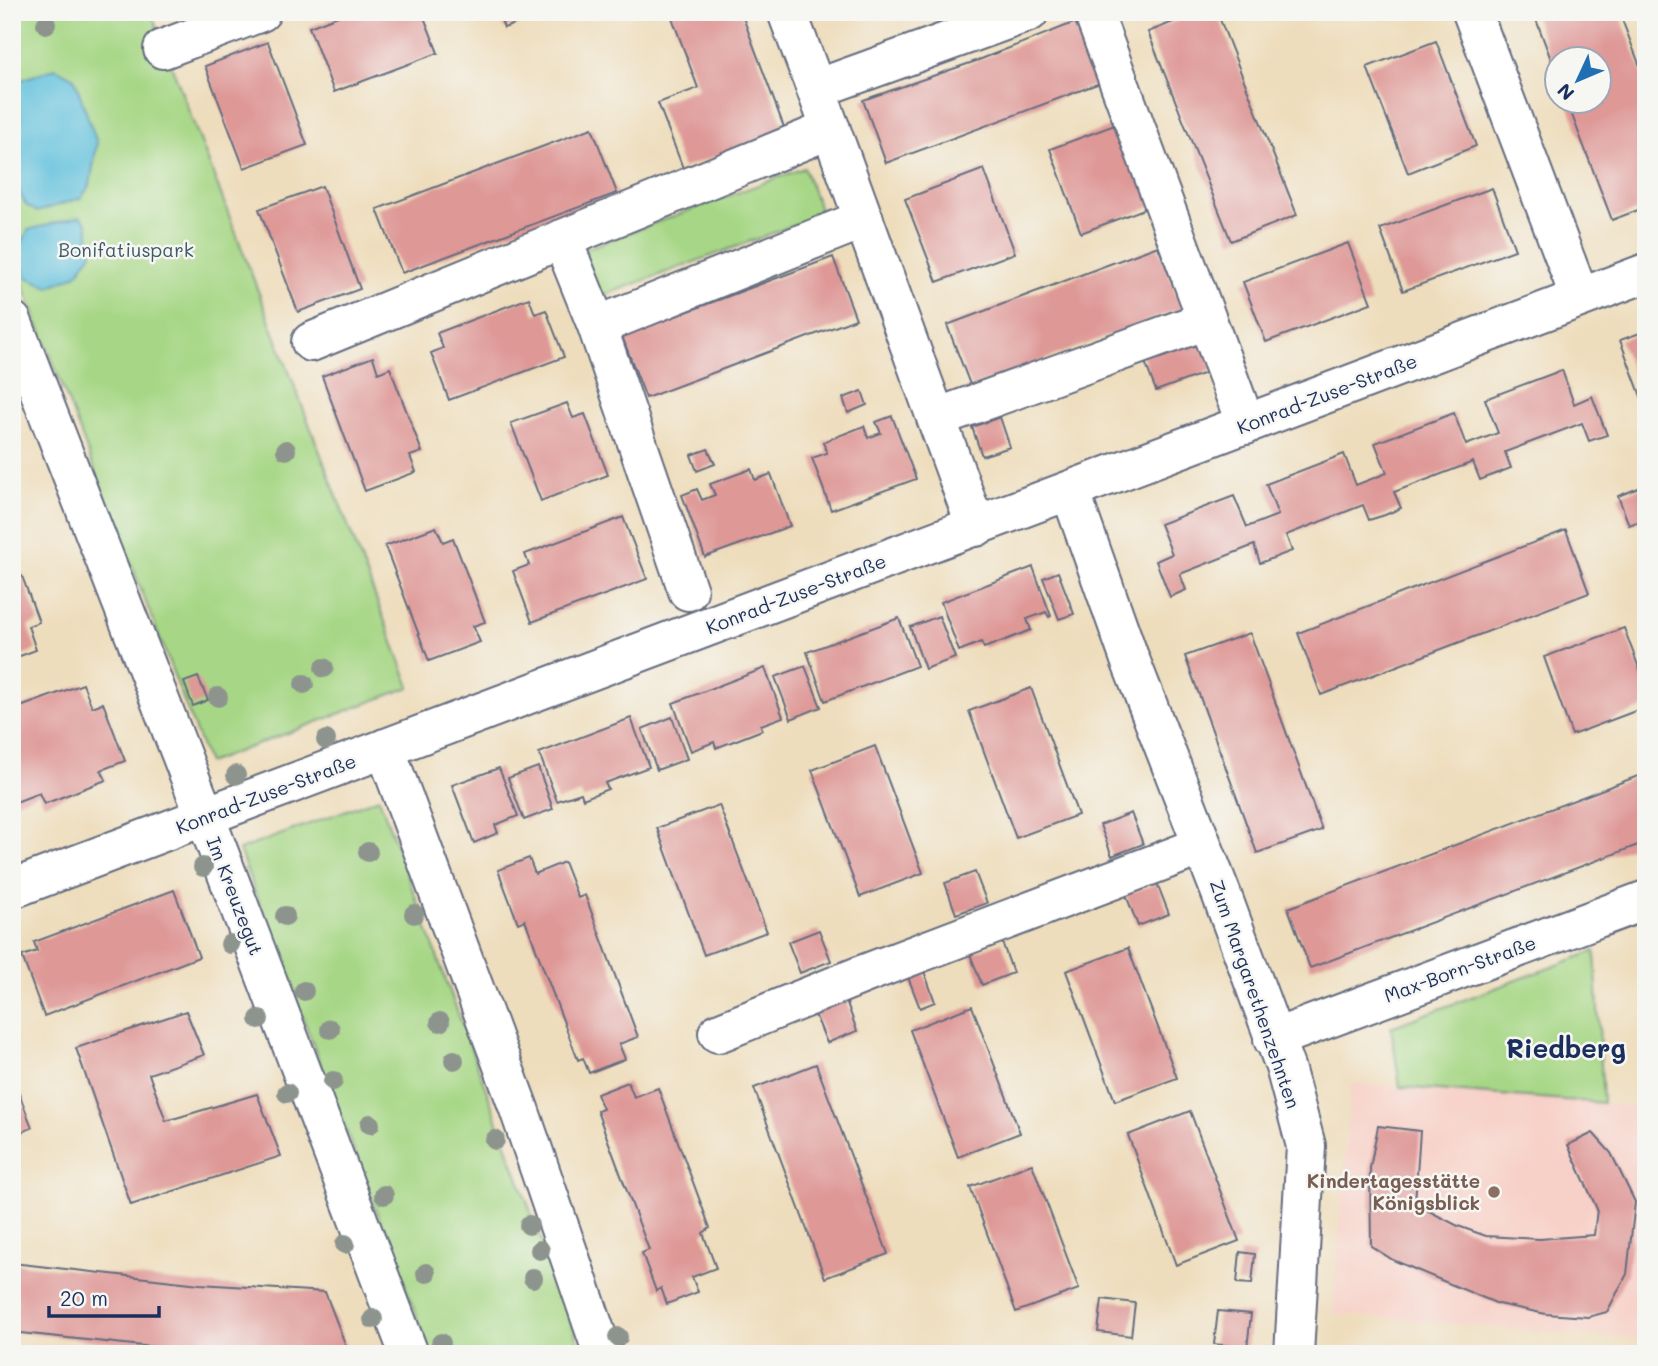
<svg xmlns="http://www.w3.org/2000/svg" width="1658" height="1366" font-family="Mali,sans-serif">
  <style>
    .built { fill: #f7d1c8 }
    .green { fill: #a7d786; stroke: #618372; stroke-width: 2 }
    .water { fill: #5ec0dc; stroke: #3c789d; stroke-width: 2 }
    .building { fill: #de9896 }
    .lines { fill: none; stroke-linecap: round; stroke-linejoin: round }
    .minor-casing { stroke: #656c7f; stroke-width: 42 }
    .minor { stroke: #fff; stroke-width: 38 }
    .tree { fill: #8d948e }
    .education-dot { fill: #8d6e63; stroke: #f6f6f2; stroke-width: 2.5 }
    .labels { text-anchor: middle; stroke-width: 5; stroke-linejoin: round; paint-order: stroke }
    .park-label { font-size: 19px; fill: #3e5968; stroke: #f6f6f2 }
    .street-label { font-size: 19px; fill: #1b2f5e; stroke: #f6f6f2 }
    .education-label { font-size: 19px; font-weight: bold; fill: #785e54; stroke: #f6f6f2; text-anchor: end }
    .district-label { font-size: 26px; font-weight: bold; fill: #1b2f5e; stroke: #f6f6f2 }
  </style>
  <rect width="100%" height="100%" fill="#f6f6f2"/>
  <filter id="ink" filterUnits="userSpaceOnUse"><feTurbulence type="fractalNoise" baseFrequency=".0143" numOctaves="2"/><feDisplacementMap in="SourceGraphic" scale="14" xChannelSelector="R" yChannelSelector="G"/><feConvolveMatrix kernelMatrix="1 2 1 2 8 2 1 2 1" color-interpolation-filters="sRGB"/></filter>
  <filter id="wash" filterUnits="userSpaceOnUse"><feTurbulence type="fractalNoise" baseFrequency=".00686" numOctaves="4" result="noise"/><feDisplacementMap in="SourceGraphic" scale="28" xChannelSelector="R" yChannelSelector="G"/><feGaussianBlur stdDeviation="1.57" result="paint"/><feColorMatrix in="noise" values="0 0 0 0 0 0 0 0 0 0 0 0 0 0 0 0 0 1.4 0 .05"/><feComposite in="paint" operator="in"/></filter>
  <g filter="url(#wash)">
    <rect width="100%" height="100%" fill="#eeddbc"/>
    <path class="built" d="M1351,1083L1646,1107V1276L1641,1339L1333,1314Z"/>
    <path class="green" d="M12,12H151L410,687L208,763L12,256Z
      M804,168L822,215L599,297L582,250Z
      M379,798L583,1354H431L239,850Z
      M1595,951L1603,1103L1400,1087L1391,1027Z"/>
    <path class="water" d="M56,68L74,78L97,143L90,185L81,198L37,212L26,205L12,179V83Z
      M80,216L87,223L92,253L76,275L49,287L26,277L17,252L28,230Z"/>
    <g id="blocks">
      <path class="building" d="M348,12H422L438,53L334,92L309,27Z
        M498,12H545V13L504,28Z
        M670,12H741L785,130L683,168L658,103L698,88Z
        M1198,12H1217L1297,215L1231,241L1148,32Z
        M1539,12H1619L1646,82V207L1612,220L1567,102H1599V60H1556V73L1534,14Z
        M1086,18L1111,79L886,163L863,100L976,61Z
        M1436,41L1476,146L1408,173L1367,67Z
        M268,42L307,145L244,168L205,66Z
        M1128,120L1160,203L1081,233L1050,149Z
        M592,128L617,193L402,273L377,209Z
        M984,169L1015,253L937,282L905,199Z
        M322,186L360,289L298,312L259,209Z
        M1492,188L1515,250L1403,291L1380,229Z
        M1348,243L1371,303L1266,342L1243,282Z
        M1158,246L1182,308L971,387L947,325Z
        M833,257L856,319L646,398L622,336Z
        M529,298L535,314L546,310L564,357L449,400L431,353L443,348L437,333Z
        M1206,331L1219,368L1156,391L1142,354Z
        M1646,331V407H1645L1620,340Z
        M373,357L378,373L390,368L422,452L410,456L416,472L365,491L322,376Z
        M1562,370L1574,404L1592,396L1607,435L1589,441L1582,423L1505,452L1511,468L1480,480L1473,462L1394,492L1401,508L1385,515L1369,520L1363,505L1286,535L1292,551L1260,563L1254,545L1180,574L1186,590L1170,597L1156,561L1172,554L1160,524L1234,496L1247,527L1278,515L1266,484L1344,454L1356,485L1387,473L1375,443L1454,413L1466,445L1498,433L1485,399Z
        M862,391L867,405L848,413L843,398Z
        M567,403L573,418L585,414L608,475L541,501L511,423Z
        M892,416L916,479L831,510L812,458L827,453L823,442L864,426L868,438L881,433L876,422Z
        M1000,417L1010,447L982,456L972,427Z
        M708,449L715,464L697,471L691,455Z
        M751,469L755,480L771,474L790,526L705,557L682,495L697,489L702,500L715,495L710,484Z
        M1646,485V519L1629,525L1618,496Z
        M623,517L647,579L532,622L513,571L529,565L525,554Z
        M436,527L443,542L453,538L485,622L473,626L480,642L429,661L385,546Z
        M1566,530L1589,593L1321,695L1298,633Z
        M1033,567L1051,616L1049,617L1046,612L1027,619L1031,630L1008,639L984,648L981,642L959,651L941,602Z
        M1058,572L1074,614L1059,619L1043,578Z
        M22,576L39,622L28,626L36,650L12,659V580Z
        M939,616L955,658L925,669L910,627Z
        M899,618L917,666L825,701L807,652Z
        M1624,628L1646,687V707L1572,735L1544,657Z
        M1250,633L1322,830L1257,853L1185,656Z
        M805,666L821,707L791,719L775,677Z
        M765,668L783,717L761,725L762,730L716,748L714,742L691,751L673,703Z
        M198,677L208,700L193,706L184,682Z
        M83,684L92,707L103,703L125,761L101,770L106,780L44,804L39,793L16,802L12,791V710Z
        M1031,688L1078,815L1016,838L969,711Z
        M672,717L687,759L657,770L642,729Z
        M631,718L649,767L605,783L608,789L583,799L581,793L557,801L539,753Z
        M875,746L923,873L860,897L812,770Z
        M538,767L553,809L524,820L508,778Z
        M499,768L518,816L495,825L498,833L474,843L452,785Z
        M1646,773V842L1310,968L1288,908Z
        M719,805L767,932L704,955L657,828Z
        M1131,813L1143,844L1112,856L1100,825Z
        M529,858L535,874L564,862L578,898L585,895L638,1037L619,1044L625,1059L589,1073L583,1058L578,1060L525,920L518,923L498,870Z
        M975,872L987,903L956,914L945,883Z
        M1157,883L1169,914L1138,926L1126,895Z
        M174,890L199,957L44,1016L22,956L37,951L34,942Z
        M819,930L831,961L800,973L788,942Z
        M1002,942L1013,973L982,985L970,954Z
        M1128,948L1177,1078L1115,1101L1066,971Z
        M924,971L935,1002L920,1008L908,977Z
        M846,1000L857,1031L827,1043L814,1012Z
        M972,1006L1020,1133L958,1157L910,1030Z
        M186,1011L204,1055L149,1074L166,1121L257,1094L281,1156L131,1205L76,1048Z
        M816,1064L888,1254L825,1278L754,1088Z
        M12,1074L32,1128L12,1135Z
        M628,1082L634,1097L658,1088L710,1228L703,1233L716,1268L692,1277L698,1292L667,1304L661,1288L656,1291L642,1253L649,1250L597,1111L603,1109L597,1094Z
        M1190,1111L1239,1241L1176,1265L1128,1135Z
        M1378,1126L1420,1131L1415,1204L1458,1226L1486,1236L1540,1239L1594,1235L1597,1209L1568,1145L1593,1133L1611,1153L1635,1202L1627,1274L1607,1312L1588,1317L1546,1314L1498,1304L1393,1260L1371,1246L1370,1168Z
        M1032,1164L1079,1289L1016,1312L970,1187Z
        M1240,1252L1255,1254L1252,1284L1237,1283Z
        M12,1263L200,1284L325,1292L349,1354H218L12,1332Z
        M1102,1299L1135,1303L1131,1336L1098,1332Z
        M1218,1311L1251,1314L1247,1348L1214,1344Z
        M687,1349L714,1352V1354H687Z"/>
    </g>
  </g>
  <g filter="url(#ink)">
    <use href="#blocks" fill-opacity="0" stroke="#656c7f" stroke-width="2"/>
    <g class="lines">
      <g class="minor-casing">
        <path id="minor" d="M787,12L816,89
          M1093,12L1246,425
          M1472,12L1580,298
          M163,49L261,12
          M562,239L597,326L688,591
          M12,321L205,816L409,1354
          M597,326L864,219
          M311,342L831,129
          M936,418L1207,320
          M1070,491L1129,657L1221,893L1285,1067L1306,1146L1294,1354
          M976,527L816,89L1029,12
          M385,748L519,1109L603,1354
          M12,889L1646,273
          M718,1033L864,974L1202,846
          M1273,1039L1646,900"/>
      </g>
      <use href="#minor" class="minor"/>
    </g>
    <g class="tree">
      <circle cx="46" cy="24" r="10"/>
      <circle cx="286" cy="450" r="10"/>
      <circle cx="324" cy="668" r="10"/>
      <circle cx="304" cy="684" r="10"/>
      <circle cx="218" cy="697" r="10"/>
      <circle cx="326" cy="740" r="10"/>
      <circle cx="236" cy="775" r="10"/>
      <circle cx="368" cy="852" r="10"/>
      <circle cx="203" cy="867" r="10"/>
      <circle cx="414" cy="914" r="10"/>
      <circle cx="285" cy="916" r="10"/>
      <circle cx="230" cy="944" r="10"/>
      <circle cx="304" cy="991" r="10"/>
      <circle cx="259" cy="1019" r="10"/>
      <circle cx="440" cy="1022" r="10"/>
      <circle cx="330" cy="1029" r="10"/>
      <circle cx="454" cy="1060" r="10"/>
      <circle cx="333" cy="1081" r="10"/>
      <circle cx="287" cy="1093" r="10"/>
      <circle cx="370" cy="1124" r="10"/>
      <circle cx="495" cy="1140" r="10"/>
      <circle cx="384" cy="1195" r="10"/>
      <circle cx="529" cy="1225" r="10"/>
      <circle cx="345" cy="1244" r="10"/>
      <circle cx="540" cy="1250" r="10"/>
      <circle cx="426" cy="1273" r="10"/>
      <circle cx="533" cy="1278" r="10"/>
      <circle cx="373" cy="1319" r="10"/>
      <circle cx="618" cy="1337" r="10"/>
      <circle cx="441" cy="1343" r="10"/>
    </g>
  </g>
  <circle class="education-dot" cx="1494" cy="1192" r="7"/>
  <g class="labels">
    <g class="park-label">
      <text x="126" y="257">Bonifatiuspark</text>
    </g>
    <g class="street-label">
      <text transform="translate(1327 394) rotate(-21)" y="7">Konrad-Zuse-Straße</text>
      <text transform="translate(796 594) rotate(-21)" y="7">Konrad-Zuse-Straße</text>
      <text transform="translate(266 794) rotate(-21)" y="7">Konrad-Zuse-Straße</text>
      <text transform="translate(235 896) rotate(69)" y="7">Im Kreuzegut</text>
      <text transform="translate(1460 969) rotate(-20)" y="7">Max-Born-Straße</text>
      <text transform="translate(1255 994) rotate(71)" y="7">Zum Margarethenzehnten</text>
    </g>
    <g class="education-label">
      <text x="1480" y="1188">Kindertagesstätte<tspan x="1480" dy="22">Königsblick</tspan></text>
    </g>
    <g class="district-label">
      <text x="1566" y="1058">Riedberg</text>
    </g>
  </g>
  <rect width="1658" height="1366" fill="none" stroke="#f6f6f2" stroke-width="42"/>
  <g transform="translate(1578 80) rotate(226)"><circle r="33" fill="#f6f6f2" stroke="#9ea6b7" stroke-width="2"/>
  <path d="M0-5L12 26L0 18L-12 26Z" fill="#1f6fb2"/>
  <text y="-10" font-size="19" font-weight="bold" text-anchor="middle" fill="#1b2f5e">N</text>
  </g>
  <path d="M49 1306v10h110v-10" fill="none" stroke="#1b2f5e" stroke-width="3.5"/>
  <text x="60" y="1306" font-size="21" fill="#1b2f5e" stroke="#f6f6f2" stroke-width="5" paint-order="stroke">20 m</text>
</svg>
